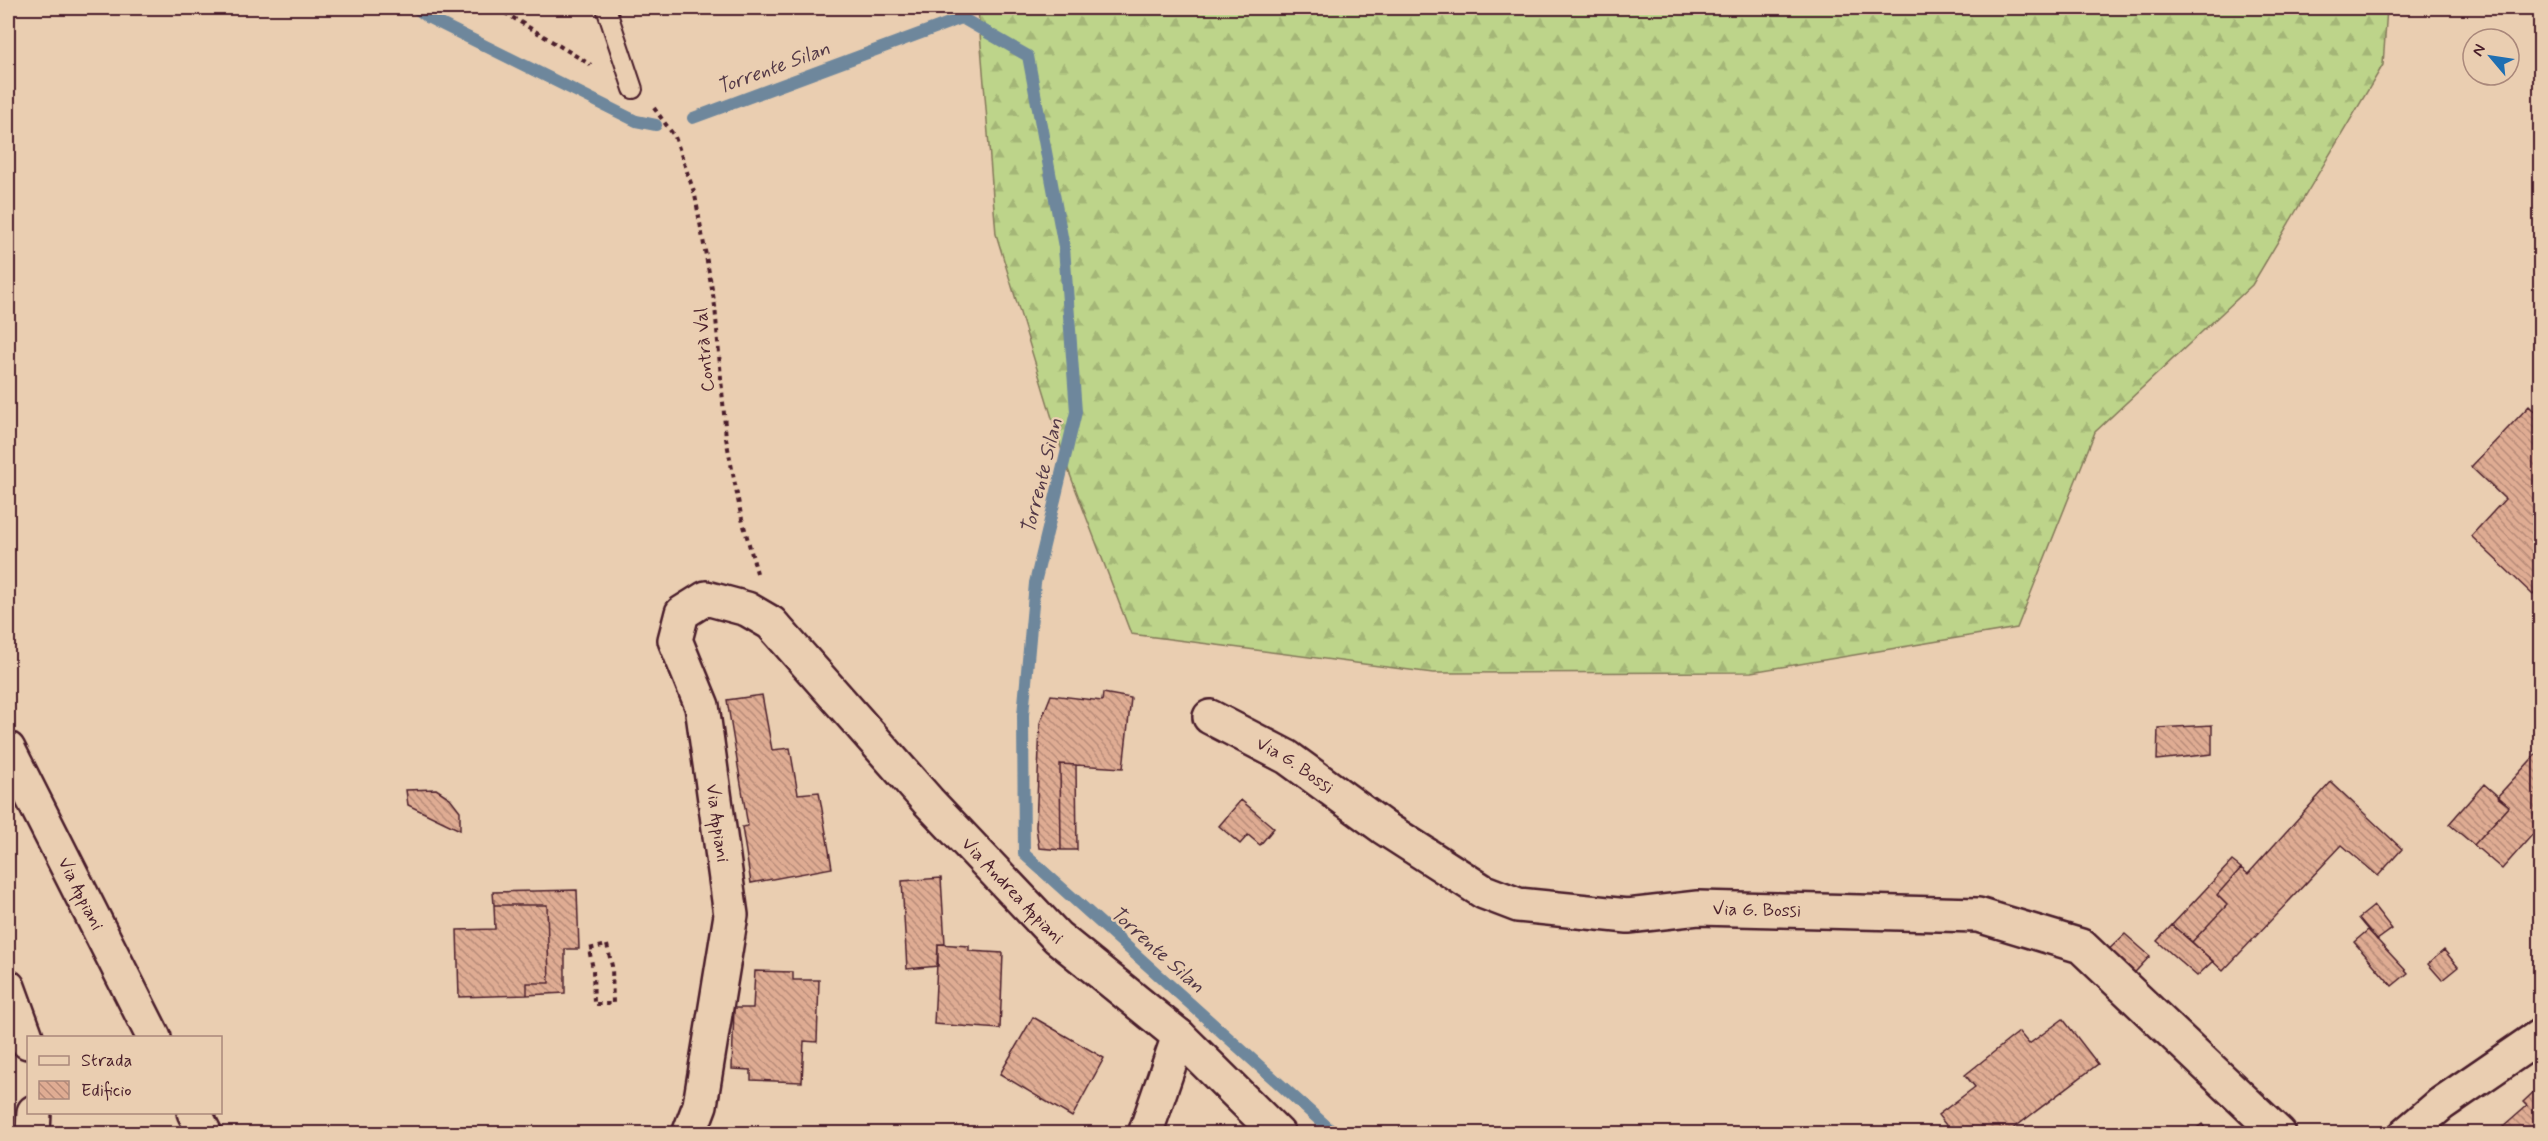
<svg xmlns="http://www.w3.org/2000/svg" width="2548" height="1141" font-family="Mynerve,sans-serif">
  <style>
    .forest { fill: url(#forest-firs); stroke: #847a5a; stroke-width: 1.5 }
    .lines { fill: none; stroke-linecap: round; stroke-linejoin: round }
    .stream { stroke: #6e879c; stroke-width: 12 }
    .building { fill: url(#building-back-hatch); stroke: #4a1f2b; stroke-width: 1.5 }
    .lane-casing { stroke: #4a1f2b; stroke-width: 22 }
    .street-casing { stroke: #4a1f2b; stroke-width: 38 }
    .path { stroke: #4a1f2b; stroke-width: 4; stroke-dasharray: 4.5 4.5; stroke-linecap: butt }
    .lane { stroke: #eaceb1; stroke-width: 18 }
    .street { stroke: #eaceb1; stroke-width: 33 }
    .labels { text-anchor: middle; stroke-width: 4.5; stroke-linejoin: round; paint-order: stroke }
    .street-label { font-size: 18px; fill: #4a1f2b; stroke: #eaceb1 }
    .water-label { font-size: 20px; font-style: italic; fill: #533947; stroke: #eaceb1 }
  </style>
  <defs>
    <pattern id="forest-firs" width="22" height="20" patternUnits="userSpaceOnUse" patternTransform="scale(1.5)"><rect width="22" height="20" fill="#bdd48a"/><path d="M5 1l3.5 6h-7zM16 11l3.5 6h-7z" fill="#a4b677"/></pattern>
    <pattern id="building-back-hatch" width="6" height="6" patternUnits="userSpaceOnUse" patternTransform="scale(1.5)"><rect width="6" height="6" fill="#dfac93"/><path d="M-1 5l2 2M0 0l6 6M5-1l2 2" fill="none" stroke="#b78b78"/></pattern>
  </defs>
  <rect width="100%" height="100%" fill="#eaceb1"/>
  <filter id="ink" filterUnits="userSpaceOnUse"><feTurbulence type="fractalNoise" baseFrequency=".0167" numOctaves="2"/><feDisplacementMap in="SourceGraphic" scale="12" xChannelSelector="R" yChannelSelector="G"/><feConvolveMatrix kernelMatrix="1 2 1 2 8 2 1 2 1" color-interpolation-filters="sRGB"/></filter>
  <g filter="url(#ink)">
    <path class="forest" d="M978,8H2387L2383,65L2252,285L2095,432L2017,628L1751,672L1433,673L1131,634L1066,464L996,234Z"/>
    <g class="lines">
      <path class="stream" d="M416,8L429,18L636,121L656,125
        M693,118L962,18L1028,56L1064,247L1076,412L1035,583L1023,715L1024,854L1335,1134"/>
    </g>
    <path class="building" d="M2529,406L2540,417V587L2533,595L2471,536L2505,499L2471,467Z
      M1103,693L1131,698L1123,768L1060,764L1061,850L1039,848L1036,827L1040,723L1051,695L1102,701Z
      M762,695L772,750L790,748L798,794L819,792L832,868L751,883L742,827L748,826L727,700Z
      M2212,725V754L2157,760L2158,728Z
      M2540,750V826L2502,869L2474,845L2509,806L2497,797Z
      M1060,764L1076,765L1077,850H1061Z
      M2331,782L2402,849L2378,876L2342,845L2223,971L2192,942L2227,905L2217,895L2241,868L2248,874Z
      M2484,784L2509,806L2474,845L2449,824Z
      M436,789L450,798L460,811V830L408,805L406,790Z
      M1241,800L1274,828L1260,845L1248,835L1240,844L1219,826Z
      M2232,861L2241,868L2217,895L2227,905L2192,942L2172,925Z
      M941,878L945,944H938V966L907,969L902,881Z
      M577,890L579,949H565V993L527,995V983H549L547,905H494L493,892Z
      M494,905H547L549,983H527V995L459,997L457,930L495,929Z
      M2374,906L2392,929L2377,940L2359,918Z
      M2172,925L2213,961L2197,976L2157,941Z
      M2368,930L2408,973L2392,986L2354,942Z
      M2125,934L2150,956L2126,982L2101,957Z
      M938,944L969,946V951L1003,953L1000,1029L934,1024Z
      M2444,950L2458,967L2442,980L2428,964Z
      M755,971L793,972V980H819L817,1042L804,1041L802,1082L751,1080V1070L732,1069L734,1008H753Z
      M1033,1017L1104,1058L1072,1117L1000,1074Z
      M2063,1019L2098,1064L2006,1134H1953L1938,1115L1975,1087L1965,1075L2019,1032L2029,1044Z
      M2540,1086V1134H2509L2503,1127L2527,1106L2523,1102Z
      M2202,1124L2209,1134H2189Z"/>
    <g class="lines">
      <g class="lane-casing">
        <path id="lane" d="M606,8L633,89"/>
      </g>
      <g class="street-casing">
        <g id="street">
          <path id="s1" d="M1210,717L1287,757L1383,827L1484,892L1518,905L1628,916L1698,908L1978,915L2081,946L2279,1134"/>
          <path id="s2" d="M8,749L154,1038"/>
          <path d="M8,987L28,1042"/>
          <path d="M194,1112L205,1134"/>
          <path d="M33,1134L34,1112"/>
          <path id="s3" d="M689,1134L700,1105L731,915L702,706L675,640L682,613L706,598L747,609L771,623L928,801L1057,937L1179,1036L1278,1134"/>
          <path d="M1145,1134L1179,1036"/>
          <path d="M2406,1134L2441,1104L2540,1036"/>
        </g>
      </g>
      <path class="path" d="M497,8L591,65
        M654,108L675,137L695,195L715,306L726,438L741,515L757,573
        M607,945L612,966L613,1004H594L593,969L589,949Z"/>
      <use href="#lane" class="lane"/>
      <use href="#street" class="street"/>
    </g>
  </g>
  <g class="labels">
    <g class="street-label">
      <text transform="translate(704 350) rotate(-95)" y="6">Contrà Val</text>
      <text dy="6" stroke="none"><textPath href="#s1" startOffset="98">Via G. Bossi</textPath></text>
      <text transform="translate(718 823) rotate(82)" y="6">Via Appiani</text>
      <text dy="6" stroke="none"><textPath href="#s3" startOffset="993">Via Andrea Appiani</textPath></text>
      <text dy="6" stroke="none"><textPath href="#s2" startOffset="162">Via Appiani</textPath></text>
      <text dy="6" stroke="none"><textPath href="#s1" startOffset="602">Via G. Bossi</textPath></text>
    </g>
    <g class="water-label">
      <text transform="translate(773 67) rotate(-20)" y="7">Torrente Silan</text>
      <text transform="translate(1041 476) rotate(-76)" y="7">Torrente Silan</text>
      <text transform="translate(1158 949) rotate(42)" y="7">Torrente Silan</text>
    </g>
  </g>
  <rect width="2548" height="1141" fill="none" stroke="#eaceb1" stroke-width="30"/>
  <rect x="15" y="15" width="2518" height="1111" fill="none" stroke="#4a1f2b" stroke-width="2" filter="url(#ink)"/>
  <rect x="27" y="1036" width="195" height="78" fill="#eaceb1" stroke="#aa887b" stroke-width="1.5"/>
  <rect x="39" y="1056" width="30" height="9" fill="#eaceb1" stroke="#aa887b" stroke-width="1.5"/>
  <text x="81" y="1066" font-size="18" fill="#4a1f2b">Strada</text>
  <rect x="39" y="1081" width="30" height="18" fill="url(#building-back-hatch)" stroke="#aa887b" stroke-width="1.5"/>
  <text x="81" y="1096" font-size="18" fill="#4a1f2b">Edificio</text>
  <g transform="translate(2491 57) rotate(299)"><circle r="28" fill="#eaceb1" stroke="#aa887b" stroke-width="1.5"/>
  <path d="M0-4.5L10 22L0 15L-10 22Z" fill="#1f6fb2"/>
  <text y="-9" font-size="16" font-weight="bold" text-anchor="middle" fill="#4a1f2b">N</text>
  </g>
</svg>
